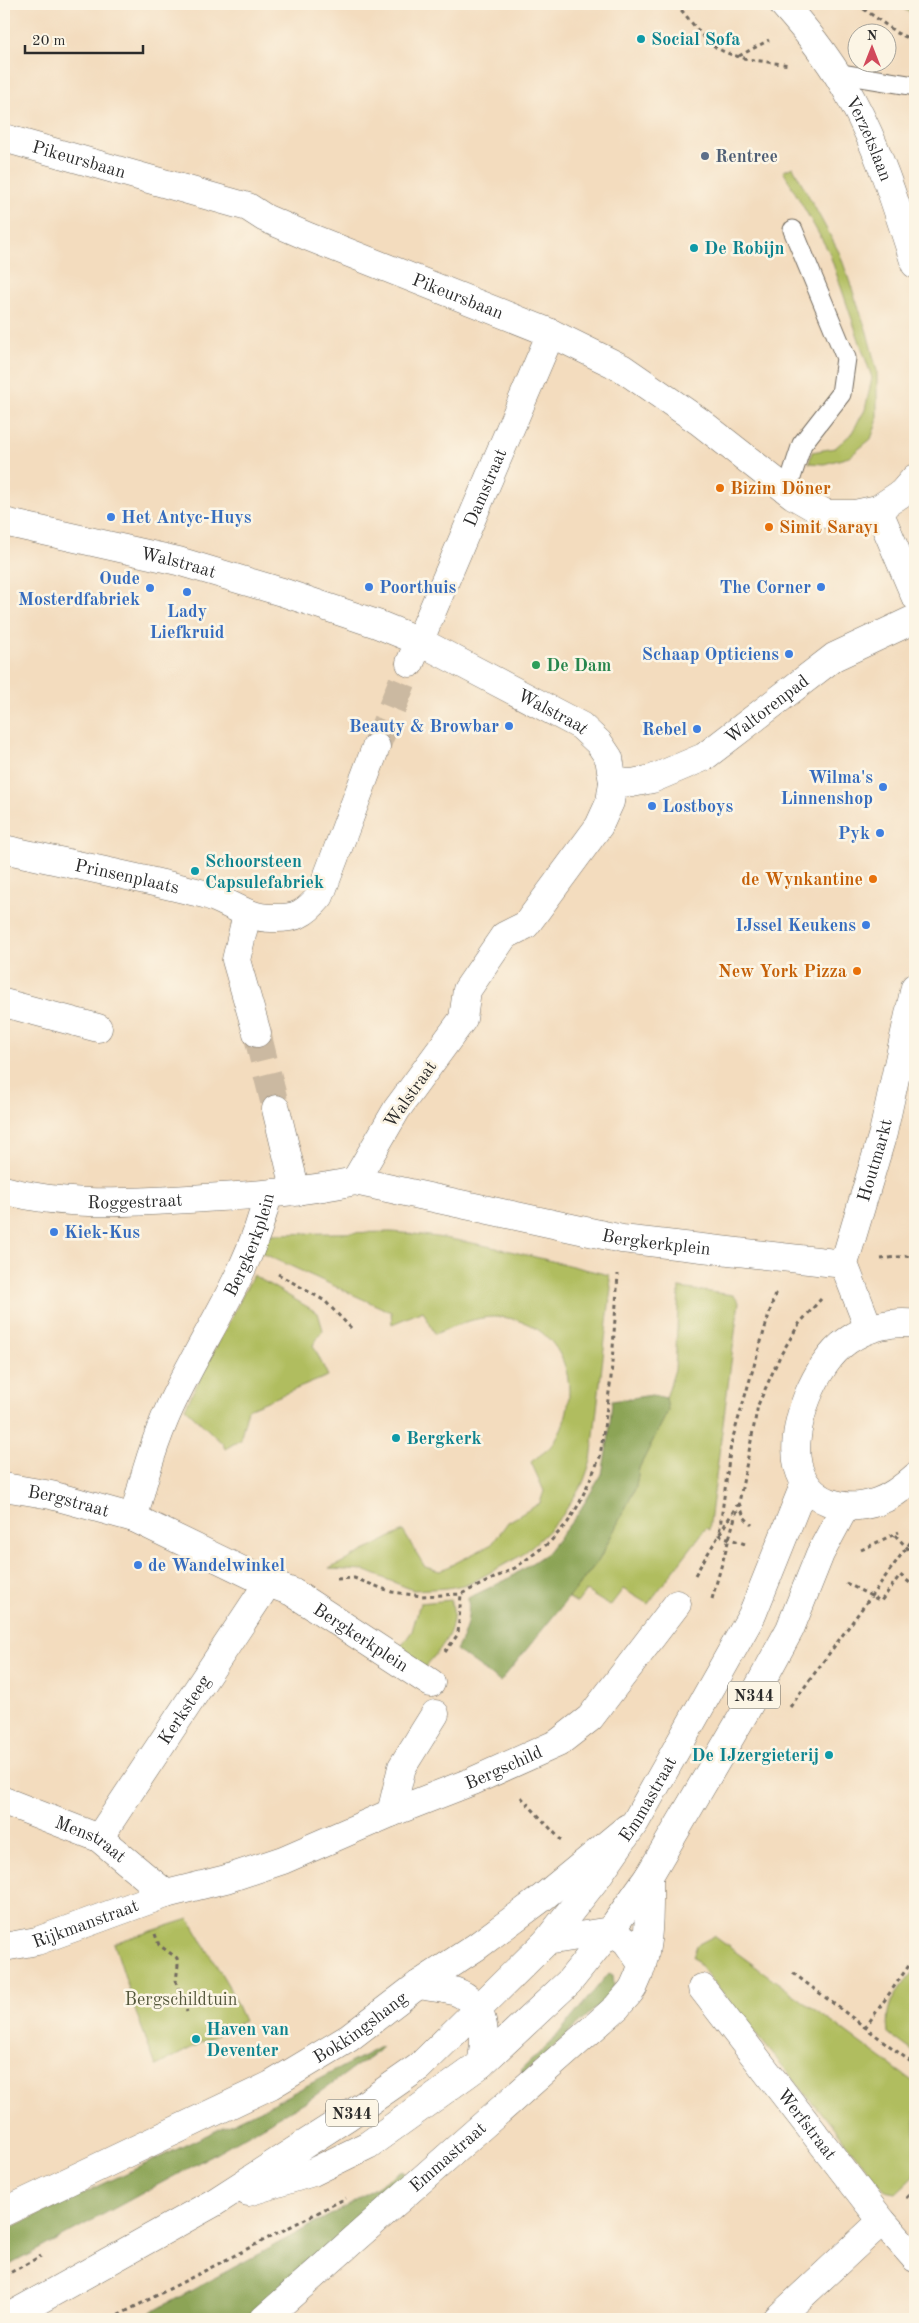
<svg xmlns="http://www.w3.org/2000/svg" width="919" height="2323" font-family="'Old Standard TT',serif">
  <style>
    .green { fill: #b0bd5f; stroke: #6e7445 }
    .forest { fill: #8ca456; stroke: #5c6840 }
    .lines { fill: none; stroke-linecap: round; stroke-linejoin: round }
    .street-tunnel { stroke: #cbb9a1; stroke-width: 28; stroke-dasharray: 28 14; stroke-linecap: butt }
    .lane-casing { stroke: #71695e; stroke-width: 21 }
    .street-casing { stroke: #71695e; stroke-width: 29 }
    .secondary-casing { stroke: #71695e; stroke-width: 29 }
    .primary-casing { stroke: #71695e; stroke-width: 29 }
    .path { stroke: #71695e; stroke-width: 3; stroke-dasharray: 4 4; stroke-linecap: butt }
    .lane { stroke: #fff; stroke-width: 19 }
    .street { stroke: #fff; stroke-width: 28 }
    .secondary { stroke: #fff; stroke-width: 28 }
    .primary { stroke: #fff; stroke-width: 28 }
    .culture-dot { fill: #0f9aa8; stroke: #fcf5e5; stroke-width: 2 }
    .service-dot { fill: #5c6f8a; stroke: #fcf5e5; stroke-width: 2 }
    .food-dot { fill: #e8710a; stroke: #fcf5e5; stroke-width: 2 }
    .shop-dot { fill: #3f7fe0; stroke: #fcf5e5; stroke-width: 2 }
    .leisure-dot { fill: #2e9e5b; stroke: #fcf5e5; stroke-width: 2 }
    .labels { text-anchor: middle; stroke-width: 5; stroke-linejoin: round; paint-order: stroke }
    .shield { fill: #fcf5e5; stroke: #6a6863; stroke-width: 1 }
    .shield-label { font-size: 16px; font-weight: bold; fill: #2b2b2b }
    .culture-label { font-size: 18px; font-weight: bold; fill: #0d838f; stroke: #fcf5e5; text-anchor: start }
    .street-label { font-size: 18px; fill: #2b2b2b; stroke: #fcf5e5 }
    .service-label { font-size: 18px; font-weight: bold; fill: #4e5e75; stroke: #fcf5e5; text-anchor: start }
    .food-label { font-size: 18px; font-weight: bold; fill: #c56008; stroke: #fcf5e5; text-anchor: start }
    .shop-label { font-size: 18px; font-weight: bold; fill: #366cbe; stroke: #fcf5e5; text-anchor: end }
    .leisure-label { font-size: 18px; font-weight: bold; fill: #27864d; stroke: #fcf5e5; text-anchor: start }
    .park-label { font-size: 18px; fill: #53573b; stroke: #fcf5e5 }
  </style>
  <rect width="100%" height="100%" fill="#fcf5e5"/>
  <filter id="ink" filterUnits="userSpaceOnUse"><feTurbulence type="fractalNoise" baseFrequency=".02" numOctaves="2"/><feDisplacementMap in="SourceGraphic" scale="10" xChannelSelector="R" yChannelSelector="G"/><feConvolveMatrix kernelMatrix="1 2 1 2 8 2 1 2 1" color-interpolation-filters="sRGB"/></filter>
  <filter id="wash" filterUnits="userSpaceOnUse"><feTurbulence type="fractalNoise" baseFrequency=".0096" numOctaves="4" result="noise"/><feDisplacementMap in="SourceGraphic" scale="20" xChannelSelector="R" yChannelSelector="G"/><feGaussianBlur stdDeviation="1.12" result="paint"/><feColorMatrix in="noise" values="0 0 0 0 0 0 0 0 0 0 0 0 0 0 0 0 0 1.4 0 .05"/><feComposite in="paint" operator="in"/></filter>
  <g filter="url(#wash)">
    <rect width="100%" height="100%" fill="#f3dcbe"/>
    <path class="green" d="M896,4H915V16Z
      M793,167L840,254L867,332L877,371V422L871,439L849,457L824,464L809,463L812,452L835,448L851,434L865,410L872,378L829,252L783,171Z
      M391,1232C465,1237 537,1258 609,1275L611,1288L591,1461L583,1483L562,1516L545,1534L522,1555L469,1584L447,1588L413,1590L366,1571L329,1569L403,1531L425,1567L440,1571L492,1544L508,1522L540,1503L544,1491L531,1462C538,1456 549,1450 554,1442C587,1391 564,1320 498,1317C476,1316 454,1326 435,1334L423,1311L392,1324L391,1312L260,1252L269,1234Z
      M253,1275L318,1313L323,1330L313,1345L328,1376L248,1409L241,1436L242,1439L225,1449L223,1444L185,1408Z
      M679,1288L733,1295L739,1302L709,1530L706,1528L648,1604L623,1589L610,1606L586,1591L577,1603L569,1598L599,1560L636,1487L639,1468L668,1411L666,1398L675,1369Z
      M451,1600C460,1628 441,1649 424,1668L398,1651L412,1631L420,1603Z
      M189,1919L228,1985L244,2021L156,2066L137,2015L114,1943Z
      M714,1936L915,2083V2176L896,2194L886,2192L693,1957L697,1945Z
      M915,1969V2053L888,2033C884,2001 897,1993 915,1969Z"/>
    <path class="forest" d="M652,1395L666,1398L668,1411L639,1468L636,1487L599,1560L500,1682L456,1650C466,1633 470,1618 468,1598L506,1580L547,1553L577,1515L602,1474L609,1436L612,1401Z
      M609,1973L613,1975L614,1985L611,1994L524,2074L521,2070L554,2039Z
      M380,2047L382,2048L310,2099L189,2168L4,2268V2231L266,2107Z
      M402,2170L407,2176L243,2319H139L345,2207Z"/>
  </g>
  <g filter="url(#ink)">
    <g class="lines">
      <path class="street-tunnel" d="M376,747L410,663
        M257,1033L276,1109"/>
      <g class="lane-casing">
        <path id="lane" d="M836,73L915,86
          M787,490L802,444L841,394L846,358L793,230"/>
      </g>
      <g class="street-casing">
        <g id="street">
          <path id="s1" d="M783,4C809,33 834,65 852,100C879,149 898,211 915,264"/>
          <path id="s2" d="M4,138L248,207L265,218L309,237L551,333L622,368L700,422L793,495L826,514H855L878,509L902,493L915,478"/>
          <path d="M878,509L915,596"/>
          <path id="s3" d="M4,522L178,561L282,592L377,624L419,641L581,726L599,743L609,758L613,782L610,802L599,826L526,925L504,936L467,990L463,1019L397,1109L355,1181"/>
          <path id="s4" d="M410,663L551,333"/>
          <path id="s5" d="M613,782L632,783L652,779L704,757L834,657L915,619"/>
          <path id="s6" d="M4,849C70,864 138,877 204,894C227,900 246,918 271,918C296,919 305,914 320,896L376,747"/>
          <path d="M247,914L236,960L257,1033"/>
          <path d="M4,1003L98,1028"/>
          <path d="M276,1109L296,1192"/>
          <path id="s7" d="M4,1190C69,1208 137,1202 204,1198C255,1195 305,1192 355,1181L622,1239L844,1264"/>
          <path id="s8" d="M869,1329L844,1264L883,1133L915,987"/>
          <path id="s9" d="M4,1487L51,1495L134,1518L268,1583L292,1592L431,1683"/>
          <path id="s10" d="M134,1518C143,1479 153,1444 170,1407C203,1336 251,1271 268,1194"/>
          <path id="s11" d="M4,1801L99,1838L166,1894"/>
          <path d="M391,1813L402,1767L435,1714"/>
          <path id="s12" d="M99,1838L268,1583"/>
          <path id="s13" d="M4,1947L37,1941L166,1894L226,1879L283,1860L391,1813L473,1781L558,1743L590,1718L677,1604"/>
          <path id="s14" d="M702,1988L882,2221L915,2258"/>
          <path d="M777,2319L882,2221"/>
        </g>
      </g>
      <g class="secondary-casing">
        <g id="secondary">
          <path d="M547,1941L610,1931L626,1941L642,1964"/>
          <path d="M418,1985C430,1987 443,1988 454,1991C487,2002 487,2036 481,2064"/>
          <path id="s15" d="M4,2212L271,2085L349,2038L418,1985L476,1947L542,1898L627,1828"/>
          <path id="s16" d="M264,2319L617,2007C622,2000 630,1994 634,1986C651,1952 649,1913 649,1876"/>
        </g>
      </g>
      <g class="primary-casing">
        <g id="primary">
          <path d="M915,1324C893,1320 865,1328 847,1341C815,1363 789,1428 798,1466C808,1503 844,1513 877,1502C891,1497 904,1487 915,1477"/>
          <path d="M248,2192L313,2172L368,2145L481,2064L569,1982L610,1931L649,1876L745,1712L790,1629L820,1554L845,1507"/>
          <path id="s17" d="M5,2319L215,2202L347,2117L419,2067L547,1941L595,1880L636,1821L752,1615L805,1483"/>
        </g>
      </g>
      <path class="path" d="M676,4C688,17 699,34 713,45C732,60 765,61 789,65
        M857,4L897,33L915,41
        M832,7L841,4
        M739,56L769,40
        M881,1259L906,1256L915,1258
        M278,1274L325,1301L351,1328
        M739,1503L744,1517L752,1525
        M895,1535L915,1556
        M745,1544L719,1535L731,1444L775,1294L772,1293
        M861,1550L899,1532
        M695,1575L737,1505
        M337,1579L354,1578L392,1592L422,1596L461,1594L515,1568L550,1542L568,1522L579,1504L600,1457L611,1378L618,1274
        M846,1583L881,1601L900,1575L910,1583L915,1574
        M712,1599L739,1503L758,1405L780,1356L799,1324L821,1299
        M445,1652L458,1634L461,1594
        M790,1707L915,1536
        M521,1797L561,1840
        M155,1934L159,1945L177,1958L178,1965L176,1982L187,2012
        M793,1973L915,2065
        M865,2028L915,1957
        M906,2198L915,2189
        M4,2276L41,2256
        M111,2319L346,2198"/>
      <use href="#lane" class="lane"/>
      <use href="#street" class="street"/>
      <use href="#secondary" class="secondary"/>
      <use href="#primary" class="primary"/>
    </g>
  </g>
  <g class="culture-dot">
    <circle cx="641" cy="39" r="5"/>
    <circle cx="694" cy="248" r="5"/>
    <circle cx="195" cy="871" r="5"/>
    <circle cx="396" cy="1438" r="5"/>
    <circle cx="829" cy="1755" r="5"/>
    <circle cx="196" cy="2039" r="5"/>
  </g>
  <circle class="service-dot" cx="705" cy="156" r="5"/>
  <g class="food-dot">
    <circle cx="720" cy="488" r="5"/>
    <circle cx="769" cy="527" r="5"/>
    <circle cx="873" cy="879" r="5"/>
    <circle cx="857" cy="971" r="5"/>
  </g>
  <g class="shop-dot">
    <circle cx="111" cy="517" r="5"/>
    <circle cx="369" cy="587" r="5"/>
    <circle cx="821" cy="587" r="5"/>
    <circle cx="150" cy="588" r="5"/>
    <circle cx="187" cy="592" r="5"/>
    <circle cx="789" cy="654" r="5"/>
    <circle cx="509" cy="726" r="5"/>
    <circle cx="697" cy="729" r="5"/>
    <circle cx="883" cy="787" r="5"/>
    <circle cx="652" cy="806" r="5"/>
    <circle cx="880" cy="833" r="5"/>
    <circle cx="866" cy="925" r="5"/>
    <circle cx="54" cy="1232" r="5"/>
    <circle cx="138" cy="1565" r="5"/>
  </g>
  <circle class="leisure-dot" cx="536" cy="665" r="5"/>
  <g class="labels">
    <g class="shield">
      <rect x="728" y="1681.5" width="52" height="27" rx="4"/>
      <rect x="326" y="2099.5" width="52" height="27" rx="4"/>
    </g>
    <g class="shield-label">
      <text x="754" y="1701">N344</text>
      <text x="352" y="2119">N344</text>
    </g>
    <g class="culture-label">
      <text x="651" y="45">Social Sofa</text>
      <text x="704" y="254">De Robijn</text>
      <text x="205" y="867">Schoorsteen<tspan x="205" dy="21">Capsulefabriek</tspan></text>
      <text x="406" y="1444">Bergkerk</text>
      <text x="819" y="1761" text-anchor="end">De IJzergieterij</text>
      <text x="206" y="2035">Haven van<tspan x="206" dy="21">Deventer</tspan></text>
    </g>
    <g class="street-label">
      <text dy="6" stroke="none"><textPath href="#s1" startOffset="161">Verzetslaan</textPath></text>
      <text dy="6" stroke="none"><textPath href="#s2" startOffset="78">Pikeursbaan</textPath></text>
      <text dy="6" stroke="none"><textPath href="#s2" startOffset="482">Pikeursbaan</textPath></text>
      <text dy="6" stroke="none"><textPath href="#s4" startOffset="191">Damstraat</textPath></text>
      <text dy="6" stroke="none"><textPath href="#s3" startOffset="179">Walstraat</textPath></text>
      <text dy="6" stroke="none"><textPath href="#s5" startOffset="175">Waltorenpad</textPath></text>
      <text dy="6" stroke="none"><textPath href="#s3" startOffset="584">Walstraat</textPath></text>
      <text dy="6" stroke="none"><textPath href="#s6" startOffset="126">Prinsenplaats</textPath></text>
      <text transform="translate(410 1094) rotate(-55)" y="6">Walstraat</text>
      <text dy="6" stroke="none"><textPath href="#s8" startOffset="178">Houtmarkt</textPath></text>
      <text dy="6" stroke="none"><textPath href="#s7" startOffset="132">Roggestraat</textPath></text>
      <text dy="6" stroke="none"><textPath href="#s7" startOffset="661">Bergkerkplein</textPath></text>
      <text dy="6" stroke="none"><textPath href="#s10" startOffset="298">Bergkerkplein</textPath></text>
      <text dy="6" stroke="none"><textPath href="#s9" startOffset="66">Bergstraat</textPath></text>
      <text dy="6" stroke="none"><textPath href="#s9" startOffset="391">Bergkerkplein</textPath></text>
      <text dy="6" stroke="none"><textPath href="#s12" startOffset="154">Kerksteeg</textPath></text>
      <text dy="6" stroke="none"><textPath href="#s13" startOffset="532">Bergschild</textPath></text>
      <text dy="6" stroke="none"><textPath href="#s17" startOffset="839">Emmastraat</textPath></text>
      <text dy="6" stroke="none"><textPath href="#s11" startOffset="95">Menstraat</textPath></text>
      <text dy="6" stroke="none"><textPath href="#s13" startOffset="85">Rijkmanstraat</textPath></text>
      <text dy="6" stroke="none"><textPath href="#s15" startOffset="402">Bokkingshang</textPath></text>
      <text dy="6" stroke="none"><textPath href="#s14" startOffset="172">Werfstraat</textPath></text>
      <text dy="6" stroke="none"><textPath href="#s16" startOffset="245">Emmastraat</textPath></text>
    </g>
    <g class="service-label">
      <text x="715" y="162">Rentree</text>
    </g>
    <g class="food-label">
      <text x="730" y="494">Bizim Döner</text>
      <text x="779" y="533">Simit Sarayı</text>
      <text x="863" y="885" text-anchor="end">de Wynkantine</text>
      <text x="847" y="977" text-anchor="end">New York Pizza</text>
    </g>
    <g class="shop-label">
      <text x="121" y="523" text-anchor="start">Het Antyc-Huys</text>
      <text x="140" y="584">Oude<tspan x="140" dy="21">Mosterdfabriek</tspan></text>
      <text x="379" y="593" text-anchor="start">Poorthuis</text>
      <text x="811" y="593">The Corner</text>
      <text x="187" y="617" text-anchor="middle">Lady<tspan x="187" dy="21">Liefkruid</tspan></text>
      <text x="779" y="660">Schaap Opticiens</text>
      <text x="499" y="732">Beauty &amp; Browbar</text>
      <text x="687" y="735">Rebel</text>
      <text x="873" y="783">Wilma's<tspan x="873" dy="21">Linnenshop</tspan></text>
      <text x="662" y="812" text-anchor="start">Lostboys</text>
      <text x="870" y="839">Pyk</text>
      <text x="856" y="931">IJssel Keukens</text>
      <text x="64" y="1238" text-anchor="start">Kiek-Kus</text>
      <text x="148" y="1571" text-anchor="start">de Wandelwinkel</text>
    </g>
    <g class="leisure-label">
      <text x="546" y="671">De Dam</text>
    </g>
    <g class="park-label">
      <text x="181" y="2005">Bergschildtuin</text>
    </g>
  </g>
  <rect width="919" height="2323" fill="none" stroke="#fcf5e5" stroke-width="20"/>
  <g transform="translate(872 48)"><circle r="24" fill="#fcf5e5" stroke="#a8a49b"/>
  <path d="M0-4L9 19L0 12L-9 19Z" fill="#d1495b"/>
  <text y="-8" font-size="14" font-weight="bold" text-anchor="middle" fill="#2b2b2b">N</text>
  </g>
  <path d="M25 45v8h118v-8" fill="none" stroke="#2b2b2b" stroke-width="2.5"/>
  <text x="32" y="45" font-size="15" fill="#2b2b2b" stroke="#fcf5e5" stroke-width="4" paint-order="stroke">20 m</text>
</svg>
